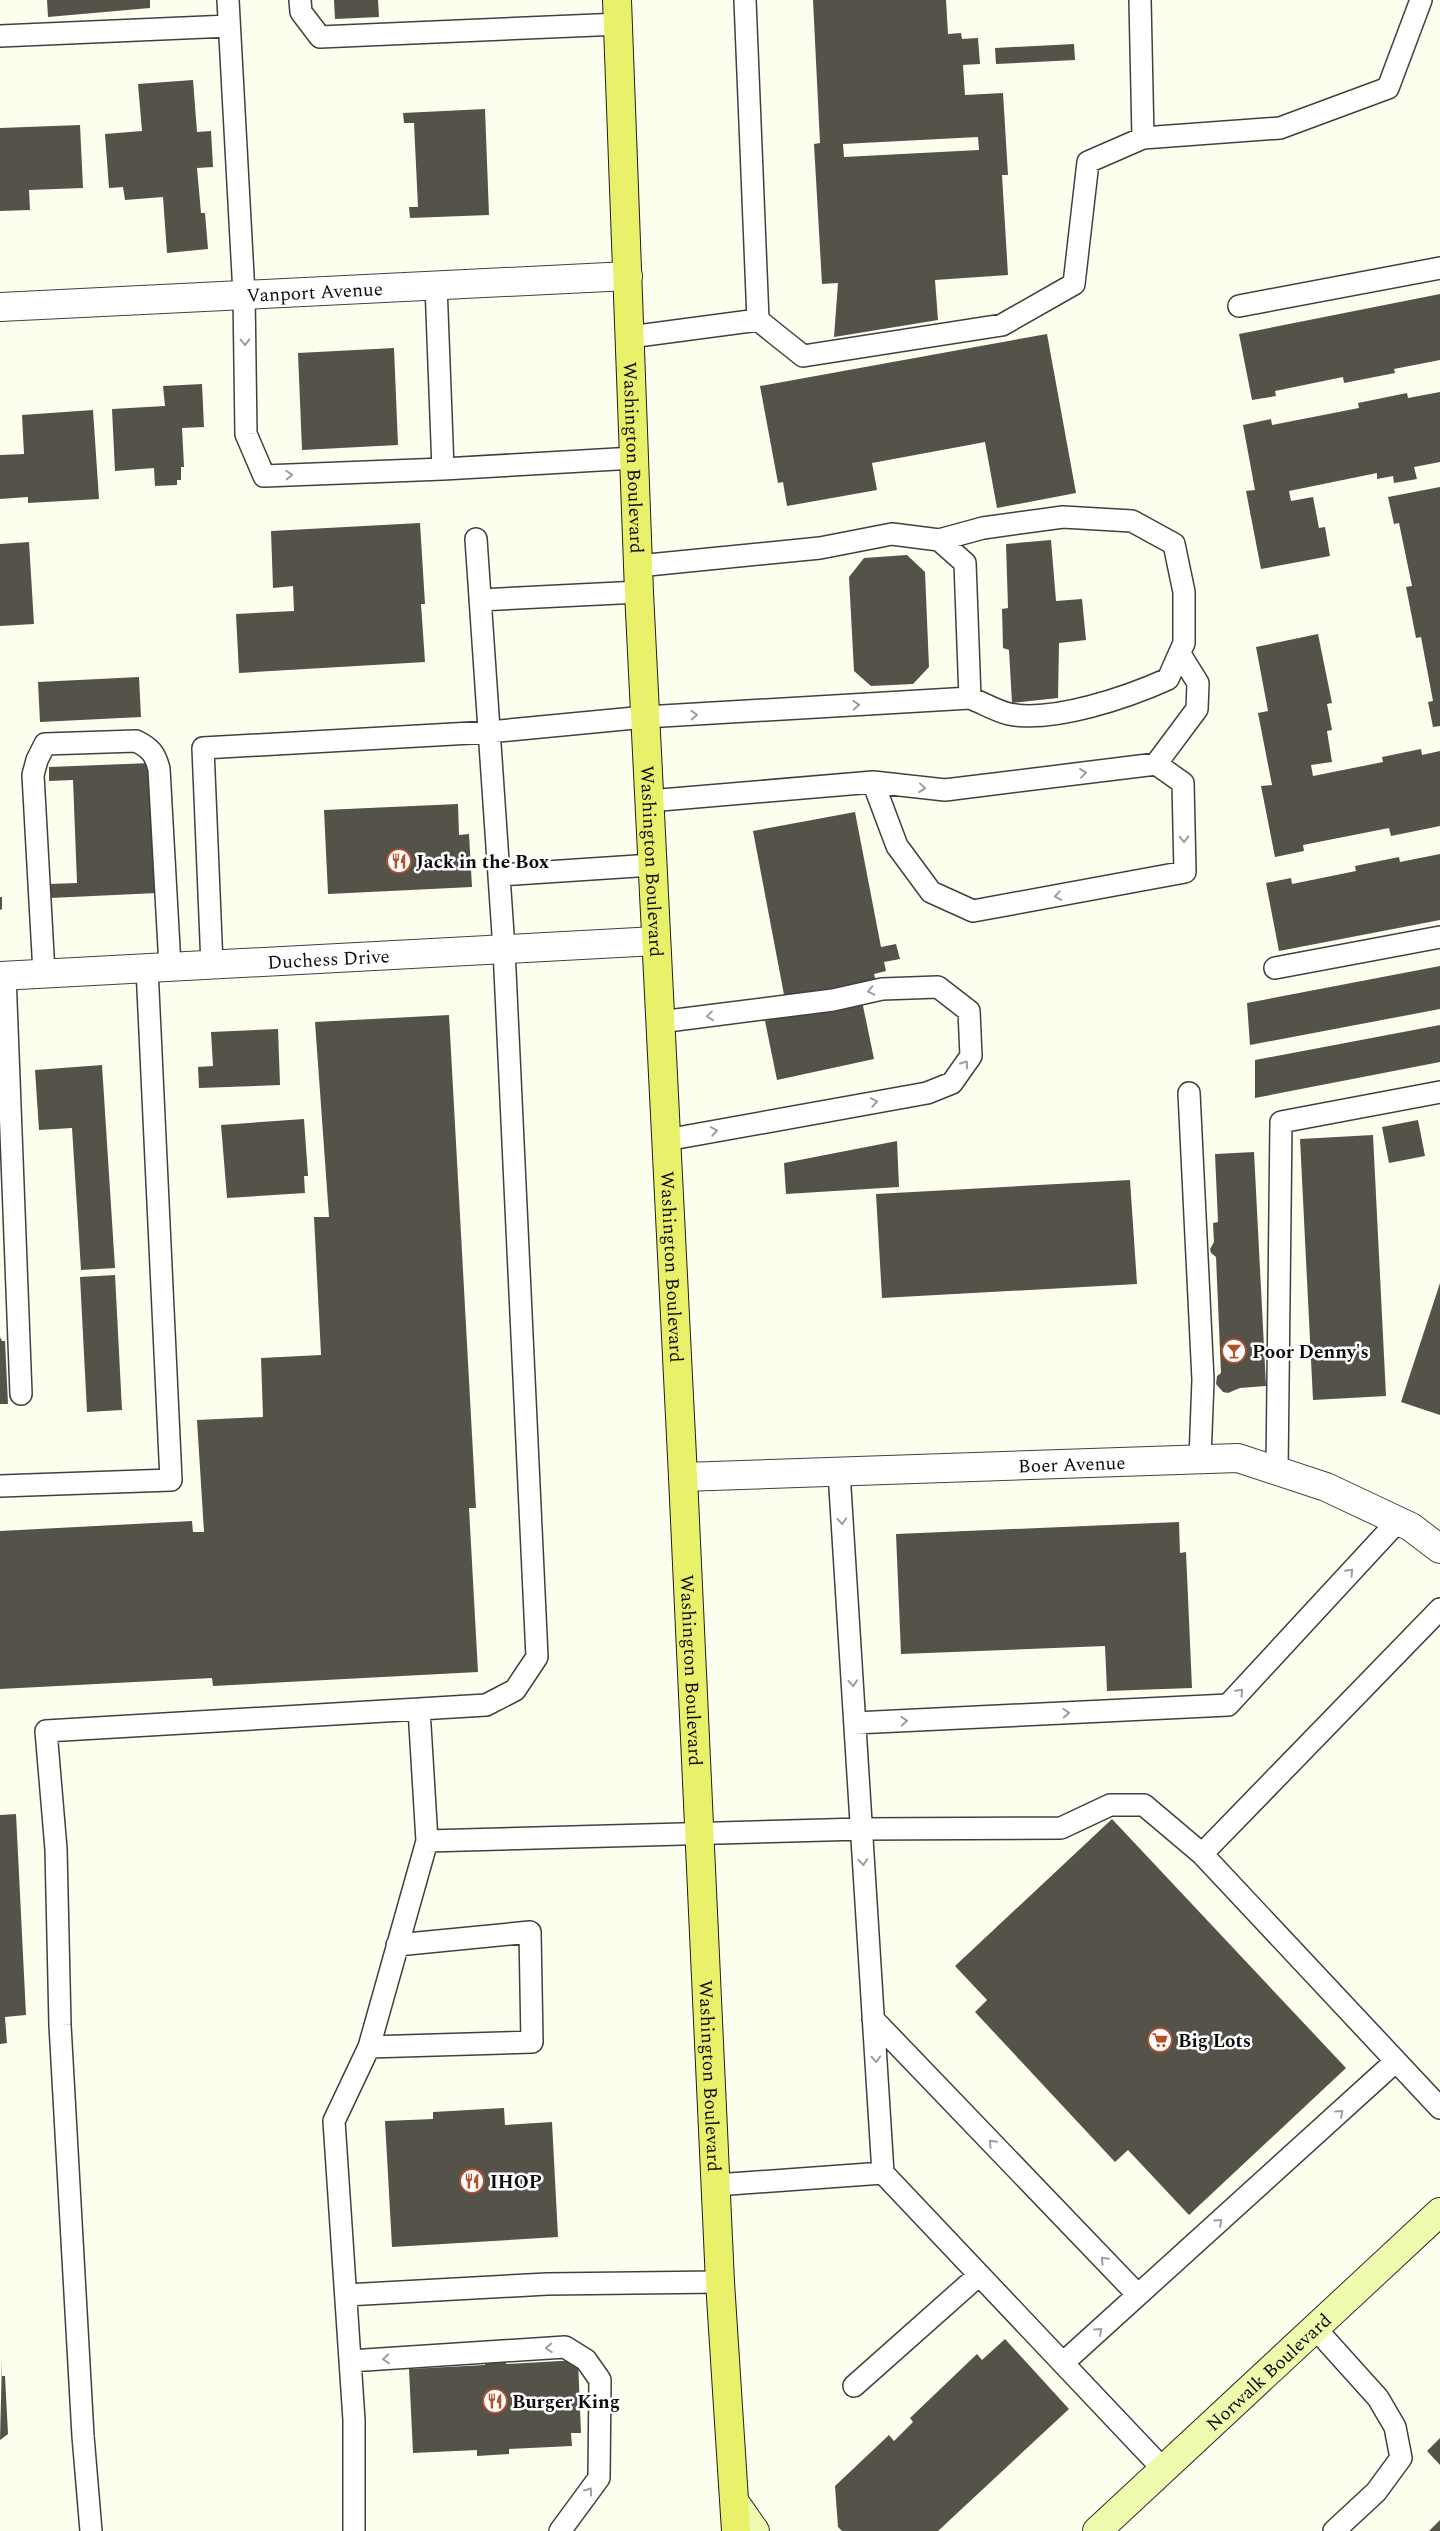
<svg xmlns="http://www.w3.org/2000/svg" width="1440" height="2531" font-family="Spectral,serif">
  <style>
    .building { fill: #55524a; fill-rule: evenodd }
    .lines { fill: none; stroke-linecap: round; stroke-linejoin: round }
    .service-casing { stroke: #404040; stroke-width: 24 }
    .minor-casing { stroke: #404040; stroke-width: 30 }
    .secondary-casing { stroke: #2f2f2f; stroke-width: 30 }
    .primary-casing { stroke: #1e1e1e; stroke-width: 30 }
    .service { stroke: #fff; stroke-width: 21 }
    .minor { stroke: #fff; stroke-width: 28 }
    .secondary { stroke: #ecfbad; stroke-width: 28 }
    .primary { stroke: #e9f16b; stroke-width: 28 }
    .oneway { stroke: #9e9e9e }
    .labels { text-anchor: middle; stroke-width: 5; stroke-linejoin: round; paint-order: stroke }
    .street-label { font-size: 19px; fill: #0d0d0d; stroke: #fff }
    .poi-label { font-size: 19px; font-weight: bold; fill: #0d0d0d; stroke: #fff; text-anchor: start }
  </style>
  <rect width="100%" height="100%" fill="#fcfeee"/>
  <path class="building" d="M47,0H150V8L48,17Z
    M334,0H378L379,17L335,19Z
    M813,0H946L948,34L961,33L962,39L978,38L980,64L963,65L965,95L1003,93L1008,175H1002L1008,275L935,280L938,320L834,337L838,283L822,284L814,144L820,143ZM978,137L979,150L844,157L843,144Z
    M1074,44L1075,60L996,64L995,48Z
    M193,80L197,132L211,131L213,167L197,168L201,213H205L208,249L167,253L163,197L125,200L123,187L109,188L105,134L142,131L138,84Z
    M485,109L489,215L410,218L409,207H418L414,123H404L403,113Z
    M80,125L83,188L29,190L30,210L0,211V128Z
    M1440,294V360L1394,369L1395,373L1344,383L1343,377L1275,391L1276,396L1252,400L1239,334Z
    M1047,334L1076,493L997,508L985,442L872,463L877,490L787,506L783,482L778,483L760,386Z
    M394,348L398,445L302,450L298,353Z
    M202,384L204,427L182,428L184,467H181V480H177V485L155,486L154,468L115,471L112,409L165,406L163,386Z
    M1440,392V462L1414,467L1417,479L1394,483L1393,476L1377,479V473L1289,491L1291,501L1313,497L1319,528L1325,527L1330,556L1261,569L1246,491L1255,490L1243,425L1271,419L1272,425L1359,408L1358,403L1407,393L1408,398Z
    M93,410L99,499L28,503V497L0,499V455L24,454L22,415Z
    M1440,487V726L1433,727L1428,702L1433,701L1421,637L1416,638L1406,587L1412,586L1399,523L1394,524L1388,497Z
    M420,523L425,604H421L425,662L239,673L236,614L294,611L293,586L273,588L271,531Z
    M1051,540L1056,601L1082,599L1086,640L1059,643L1058,698L1012,703L1009,650L1003,648L1002,609L1008,608L1006,544Z
    M29,542L34,624L0,626V544Z
    M907,555L925,572L929,667L913,684L871,686L854,671L849,577L864,558Z
    M1318,634L1332,703L1327,704L1332,730L1327,731L1332,762L1311,765L1313,776L1383,762L1382,757L1421,749L1422,755L1440,751V826L1391,836L1389,828L1303,845L1304,851L1275,857L1261,786L1272,785L1258,713L1268,711L1256,647Z
    M139,677L141,717L40,722L38,682Z
    M151,763L157,893L50,898L49,884L77,883L73,780L49,781V767Z
    M458,804L459,835L469,834L472,887L328,894L324,810Z
    M855,812L881,947L896,944L900,959L884,962L886,971L874,974L876,982L785,1000L753,831Z
    M1440,854V920L1279,951L1266,883L1291,878L1292,884L1356,871L1355,866L1399,857L1400,862Z
    M0,897H2V909L0,910Z
    M1440,966V1009L1250,1045L1247,1003Z
    M862,1001L874,1059L777,1080L765,1021Z
    M449,1015L476,1508H469L478,1672L213,1686L212,1678L0,1689V1531L192,1521L193,1532H204L197,1420L263,1417L261,1358L321,1355L314,1217H329L315,1022Z
    M1440,1025V1062L1255,1098V1060Z
    M278,1029L280,1085L199,1088L198,1067L213,1066L211,1032Z
    M102,1065L115,1268L81,1270L72,1128L39,1130L35,1070Z
    M304,1119L308,1176H304L305,1193L227,1198L221,1125Z
    M1418,1120L1425,1156L1389,1163L1382,1127Z
    M1373,1135L1386,1396L1313,1400L1300,1139Z
    M897,1141L899,1187L786,1194L784,1163Z
    M1254,1152L1266,1386L1240,1388L1228,1393L1223,1392L1216,1384L1217,1376L1221,1373L1216,1257L1211,1253L1210,1249L1214,1242L1213,1223L1218,1222L1215,1154Z
    M1130,1180L1137,1284L882,1298L876,1194Z
    M115,1275L122,1410L87,1412L80,1277Z
    M1440,1283V1415L1401,1402Z
    M0,1337L2,1341H5L8,1404H0Z
    M1179,1522L1180,1553L1186,1552L1192,1688L1107,1691L1105,1646L901,1654L896,1534Z
    M16,1814L26,2015L5,2017L7,2043L0,2044V1815Z
    M1112,1819L1346,2068L1189,2215L1128,2150L1115,2162L975,2012L987,2000L955,1966Z
    M504,2108L505,2125L552,2122L558,2237L392,2247L385,2121L433,2119V2112Z
    M1005,2339L1069,2409L938,2531H842L838,2527L835,2486L889,2435L894,2441L913,2422L910,2418L977,2354L982,2360Z
    M2,2359V2376H5L8,2434L0,2440Z
    M578,2360L581,2433H571L572,2446L509,2449V2454L477,2456V2450L413,2453L409,2369L485,2365V2362H506V2364Z
    M1440,2438V2465L1427,2451Z
    M1440,2520V2531H1429Z"/>
  <g class="lines">
    <g class="service-casing">
      <path id="service" d="M228,0L244,294L246,434L264,476L443,469L634,458
        M300,0L301,12L320,37L620,24
        M1140,0L1143,138L1280,128L1388,88L1421,0
        M0,36L229,26
        M436,285L443,469
        M1239,306L1440,268
        M758,320L803,356L1002,325L1074,284L1088,162L1143,138
        M630,337L758,320L745,0
        M638,566L820,548L892,534L939,540L965,563L970,698
        M480,600L639,592
        M1156,764L1197,709L1198,683L1180,654
        M649,801L873,782L945,790L1156,764L1183,783L1185,872L973,911L931,892L897,846L873,782
        M499,875L652,865
        M212,965L203,748L489,732L645,717L970,698C983,703 996,711 1009,714C1053,723 1128,697 1168,679L1184,643V592L1174,544L1132,521L1063,517L983,528L939,540
        M1275,968L1440,937
        M44,973L33,775L37,760L45,744L136,741C150,748 155,753 159,769L170,966
        M5,975L21,1394
        M660,1022L833,1000L882,989L938,987L969,1011L971,1056L952,1083L927,1093L666,1140
        M1189,1093L1203,1380L1200,1459
        M1277,1471L1281,1122L1440,1092
        M839,1472L883,2173
        M0,1486L171,1480L147,968
        M855,1723L1228,1705L1398,1521
        M427,1841L861,1829L1061,1828L1110,1805H1144L1202,1854L1440,2108
        M1202,1854L1440,1609
        M397,1945L530,1932L532,2042L369,2047L427,1841L419,1709L486,1705L515,1690L537,1657L504,949L476,539
        M873,2019L1138,2295
        M716,2185L883,2173L1163,2469
        M346,2295L547,2284L720,2282
        M1315,2328L1378,2398L1395,2427L1401,2458L1376,2492L1334,2531
        M350,2361L565,2347L586,2360L600,2380L599,2478L560,2531
        M1063,2363L1396,2061
        M854,2386L979,2275
        M91,2531L83,2436L60,2025L56,1849L46,1731L419,1709
        M354,2531V2420L334,2121L369,2047"/>
    </g>
    <g class="minor-casing">
      <g id="minor">
        <path id="s1" d="M0,307L628,276"/>
        <path id="s2" d="M0,976L656,941"/>
        <path id="s3" d="M683,1477L1238,1458L1326,1487L1411,1527L1440,1549"/>
      </g>
    </g>
    <g class="secondary-casing">
      <g id="secondary">
        <path d="M736,2504L755,2531"/>
        <path id="s4" d="M1097,2531L1440,2212"/>
      </g>
    </g>
    <g class="primary-casing">
      <g id="primary">
        <path id="s5" d="M617,0L639,592L683,1477L720,2282L736,2531"/>
      </g>
    </g>
    <use href="#service" class="service"/>
    <use href="#minor" class="minor"/>
    <use href="#secondary" class="secondary"/>
    <use href="#primary" class="primary"/>
  </g>
  <defs><path id="oneway-chevron" d="M-2-3.5L2.5 0L-2 3.5" fill="none" stroke-width="1.6" stroke-linecap="round" stroke-linejoin="round" transform="scale(1.25)"/></defs>
  <g class="oneway">
    <use href="#oneway-chevron" transform="translate(245 342) rotate(89)"/>
    <use href="#oneway-chevron" transform="translate(289 475) rotate(-2)"/>
    <use href="#oneway-chevron" transform="translate(856 705) rotate(-3)"/>
    <use href="#oneway-chevron" transform="translate(694 715) rotate(-3)"/>
    <use href="#oneway-chevron" transform="translate(1083 773) rotate(-7)"/>
    <use href="#oneway-chevron" transform="translate(922 788) rotate(6)"/>
    <use href="#oneway-chevron" transform="translate(1184 839) rotate(88)"/>
    <use href="#oneway-chevron" transform="translate(1058 896) rotate(170)"/>
    <use href="#oneway-chevron" transform="translate(871 991) rotate(167)"/>
    <use href="#oneway-chevron" transform="translate(710 1016) rotate(173)"/>
    <use href="#oneway-chevron" transform="translate(965 1064) rotate(-55)"/>
    <use href="#oneway-chevron" transform="translate(874 1102) rotate(-10)"/>
    <use href="#oneway-chevron" transform="translate(714 1131) rotate(-10)"/>
    <use href="#oneway-chevron" transform="translate(842 1521) rotate(86)"/>
    <use href="#oneway-chevron" transform="translate(1350 1572) rotate(-47)"/>
    <use href="#oneway-chevron" transform="translate(853 1683) rotate(86)"/>
    <use href="#oneway-chevron" transform="translate(1240 1692) rotate(-47)"/>
    <use href="#oneway-chevron" transform="translate(1066 1713) rotate(-3)"/>
    <use href="#oneway-chevron" transform="translate(904 1721) rotate(-3)"/>
    <use href="#oneway-chevron" transform="translate(863 1862) rotate(86)"/>
    <use href="#oneway-chevron" transform="translate(876 2059) rotate(87)"/>
    <use href="#oneway-chevron" transform="translate(1340 2113) rotate(-42)"/>
    <use href="#oneway-chevron" transform="translate(992 2143) rotate(-134)"/>
    <use href="#oneway-chevron" transform="translate(1219 2222) rotate(-42)"/>
    <use href="#oneway-chevron" transform="translate(1104 2260) rotate(-134)"/>
    <use href="#oneway-chevron" transform="translate(1099 2331) rotate(-42)"/>
    <use href="#oneway-chevron" transform="translate(549 2348) rotate(176)"/>
    <use href="#oneway-chevron" transform="translate(386 2359) rotate(176)"/>
    <use href="#oneway-chevron" transform="translate(589 2491) rotate(-54)"/>
  </g>
  <defs>
    <g id="restaurant-ring" transform="scale(1.25)"><circle r="9.5" fill="#fff" stroke="#b6502c" stroke-width="1.5"/><path d="M-5-6h1v4h1v-4h1v4h1v-4h1v5L-1.5 .5V6h-2V.5L-5-1ZM5-6V6H3V1.5H1.5Q1.5-4 5-6Z" fill="#b6502c"/></g>
    <g id="bar-ring" transform="scale(1.25)"><circle r="9.5" fill="#fff" stroke="#b6502c" stroke-width="1.5"/><path d="M-6-5H6L.8 .8V4.5H3.5V6h-7V4.5H-.8V.8Z" fill="#b6502c"/></g>
    <g id="supermarket-ring" transform="scale(1.25)"><circle r="9.5" fill="#fff" stroke="#b6502c" stroke-width="1.5"/><path d="M-6-5.5h2.5l.6 2H6L4.5 2H-2.5L-4.4-4H-6ZM-1.5 3.2a1.3 1.3 0 1 0 .1 0ZM3 3.2a1.3 1.3 0 1 0 .1 0Z" fill="#b6502c"/></g>
  </defs>
  <g fill-rule="evenodd">
    <use href="#restaurant-ring" x="399" y="861"/>
    <use href="#bar-ring" x="1234" y="1351"/>
    <use href="#supermarket-ring" x="1160" y="2040"/>
    <use href="#restaurant-ring" x="472" y="2181"/>
    <use href="#restaurant-ring" x="495" y="2401"/>
  </g>
  <g class="labels">
    <g class="street-label">
      <text dy="7" stroke="none"><textPath href="#s1" startOffset="315">Vanport Avenue</textPath></text>
      <text dy="7" stroke="none"><textPath href="#s5" startOffset="458">Washington Boulevard</textPath></text>
      <text dy="7" stroke="none"><textPath href="#s5" startOffset="862">Washington Boulevard</textPath></text>
      <text dy="7" stroke="none"><textPath href="#s2" startOffset="329">Duchess Drive</textPath></text>
      <text dy="7" stroke="none"><textPath href="#s5" startOffset="1268">Washington Boulevard</textPath></text>
      <text dy="7" stroke="none"><textPath href="#s3" startOffset="389">Boer Avenue</textPath></text>
      <text dy="7" stroke="none"><textPath href="#s5" startOffset="1672">Washington Boulevard</textPath></text>
      <text dy="7" stroke="none"><textPath href="#s5" startOffset="2078">Washington Boulevard</textPath></text>
      <text dy="7" stroke="none"><textPath href="#s4" startOffset="234">Norwalk Boulevard</textPath></text>
    </g>
    <g class="poi-label">
      <text x="416" y="868">Jack in the Box</text>
      <text x="1252" y="1358">Poor Denny's</text>
      <text x="1178" y="2047">Big Lots</text>
      <text x="490" y="2188">IHOP</text>
      <text x="512" y="2408">Burger King</text>
    </g>
  </g>
</svg>
